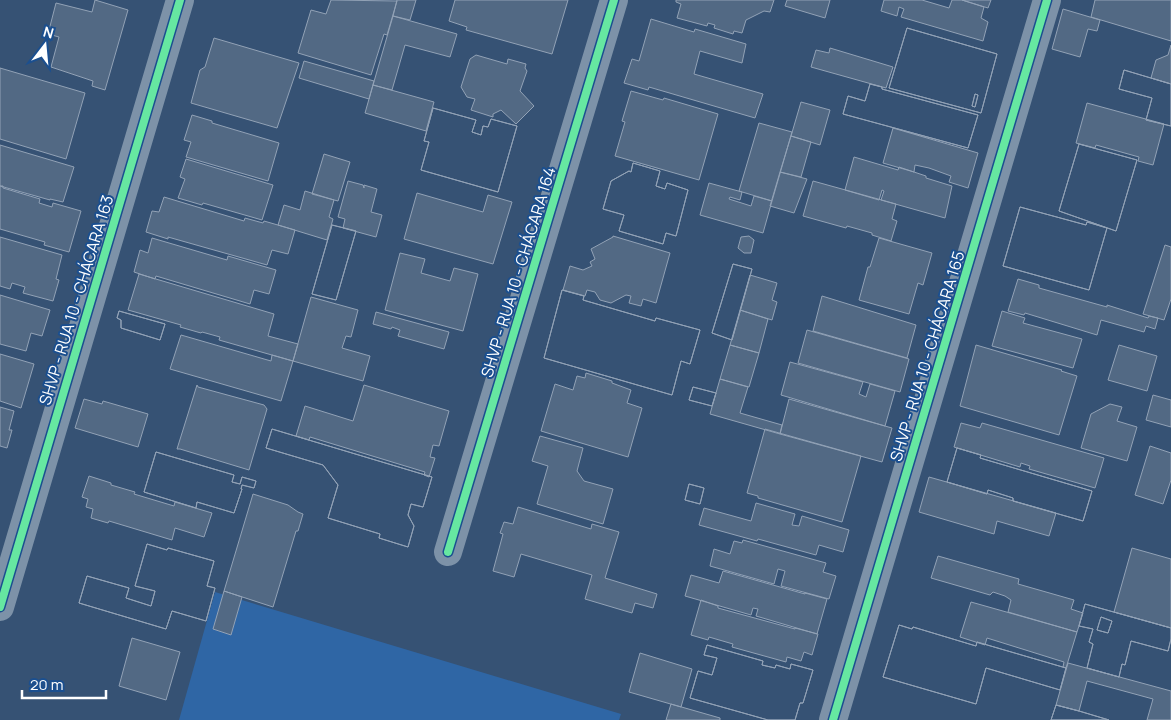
<svg xmlns="http://www.w3.org/2000/svg" width="1171" height="720" font-family="Manrope,sans-serif">
  <style>
    .green { fill: #2f66a5 }
    .building { fill: #526984; stroke: #92a2b6; fill-rule: evenodd }
    .lines { fill: none; stroke-linecap: round; stroke-linejoin: round }
    .minor { stroke: #7d92a8; stroke-width: 28 }
    .cycleway-casing { stroke: #1b4f8f; stroke-width: 11 }
    .cycleway { stroke: #66e7a1; stroke-width: 8 }
    .labels { text-anchor: middle; stroke-width: 4; stroke-linejoin: round; paint-order: stroke }
    .street-label { font-size: 16px; fill: #fff; stroke: #1b4f8f }
  </style>
  <rect width="100%" height="100%" fill="#365274"/>
  <path class="green" d="M215,592L621,714L619,720H179Z"/>
  <path class="building" d="M95,0L128,10L105,90L92,86L93,81L51,67L59,37L48,34L56,3L92,12Z
    M331,0L397,1L387,35L384,34L371,75L298,53L311,10L326,14Z
    M397,0H416L410,20L393,16Z
    M455,0H568L552,54L466,30L467,27L449,21Z
    M676,0H774L770,12L764,11L746,20L742,33L734,31L733,34L714,28L715,25L708,23L707,26L677,18L681,4L676,2Z
    M787,0H830L825,18L785,6Z
    M884,0H922L949,8L952,0H962L984,7L981,18L988,22L983,41L901,17L904,9L899,7L897,16L881,11Z
    M962,0H991L988,8Z
    M1095,0H1171V41L1091,17Z
    M1063,9L1100,20L1097,31L1088,29L1080,57L1052,49Z
    M393,16L457,34L450,57L405,45L392,90L373,85Z
    M651,19L694,32L695,29L746,44L742,63L700,51L694,74L763,94L755,118L649,87L648,90L624,83L632,59L639,61Z
    M907,28L997,54L981,113L889,88ZM975,94L978,95L975,107L972,106Z
    M907,28L997,54L981,113L889,88ZM975,94L978,95L975,107L972,106Z
    M214,38L299,63L277,128L191,103L200,70L205,67Z
    M1171,45V84L1151,78L1156,60L1168,55Z
    M830,48L893,67L886,88L811,67L816,50L829,53Z
    M476,55L507,64L508,59L526,64L525,68L527,71L520,91L534,106L516,124L501,110L493,114V117L471,110L475,99L467,97L461,87L470,59Z
    M304,61L374,81L369,99L299,78Z
    M0,68L85,93L66,159L0,139Z
    M1124,70L1171,84V126L1146,120L1152,98L1119,89Z
    M1124,70L1171,84V126L1146,120L1152,98L1119,89Z
    M870,84L882,87V89L978,115L968,148L843,114L848,96L865,101Z
    M870,84L882,87V89L978,115L968,148L843,114L848,96L865,101Z
    M373,85L434,102L426,131L365,113Z
    M631,91L663,100L664,98L718,114L699,180L615,156L625,122L622,121Z
    M801,102L830,110L820,145L791,136Z
    M1087,103L1164,124L1153,165L1138,161L1139,157L1096,145L1095,148L1076,143Z
    M433,108L476,120L472,132L481,135L483,126L488,127L491,119L517,126L498,192L421,170L429,142L424,141Z
    M433,108L476,120L472,132L481,135L483,126L488,127L491,119L517,126L498,192L421,170L429,142L424,141Z
    M192,115L212,121V123L279,143L268,181L186,157L191,142L184,140Z
    M759,123L792,132L772,201L739,191Z
    M893,128L978,153L968,188L949,182L951,176L929,168L915,165L914,172L883,163Z
    M791,136L811,142L801,177L780,172Z
    M1079,144L1137,160L1116,231L1059,211Z
    M1079,144L1137,160L1116,231L1059,211Z
    M0,145L74,167L63,202L50,199V200L0,186Z
    M324,154L350,162L338,201L312,194Z
    M854,157L898,170L899,167L926,176V178L952,186L945,218L881,200L884,191L882,190L879,200L845,190Z
    M186,159L273,185L262,220L203,203L202,205L178,198L185,179L180,177Z
    M633,163L660,171L656,186L665,189L667,183L688,190L676,236L666,233L663,244L619,231L624,215L603,209L611,181L629,171L631,172Z
    M633,163L660,171L656,186L665,189L667,183L688,190L676,236L666,233L663,244L619,231L624,215L603,209L611,181L629,171L631,172Z
    M780,172L807,179L794,213L770,206Z
    M348,181L363,185L364,188V185L377,189L371,212L382,215L376,237L343,228L345,219L338,217Z
    M813,181L896,204L892,219L897,221L891,241L872,235V233L847,226L846,228L803,216Z
    M709,183L742,192L740,200L730,197L729,199L751,206L754,196L772,201L763,233L700,215Z
    M0,186H3V188L40,199L39,203L52,207L53,203L81,211L69,252L44,245L45,242L0,229Z
    M305,191L334,200L329,217L333,219L327,240L278,225L284,205L300,210Z
    M417,193L483,212L488,195L512,202L493,264L404,239Z
    M164,197L244,221L245,218L263,223L264,221L295,230L288,254L272,250L267,265L168,237V239L146,232L152,211L159,212Z
    M1020,207L1086,225L1087,222L1107,228L1089,290L1003,266Z
    M1020,207L1086,225L1087,222L1107,228L1089,290L1003,266Z
    M332,225L356,231L336,300L312,294Z
    M332,225L356,231L336,300L312,294Z
    M613,236L670,253L656,303L643,299L641,306L629,303L631,296L626,295L611,303L600,300L595,292L587,290L585,296L563,290L570,266L583,270L592,266L590,262L595,259L591,249L613,237Z
    M749,236L754,240L751,253H744L738,248L741,237Z
    M0,237L62,255L56,279L59,280L53,301L23,293L25,287L12,283L10,289L0,286Z
    M152,238L227,260L228,256L276,270L269,294L254,290L250,304L156,276L155,279L134,272L140,250L148,253Z
    M879,238L932,253L923,285L918,283L909,314L859,300L868,267H870Z
    M1165,245L1171,247V299L1164,320L1143,314Z
    M400,253L425,259L421,273L450,281L454,268L478,274L463,331L385,310Z
    M733,264L752,269L732,340L712,333Z
    M733,264L752,269L732,340L712,333Z
    M139,274L274,314L268,336L298,344L293,361L219,340L220,337L202,332L201,333L180,327L181,325L128,310Z
    M750,275L777,283L772,300L777,302L772,320L740,310Z
    M1018,279L1039,285V288L1107,307V305L1148,318L1149,316L1158,318L1155,329L1146,326L1144,332L1101,320L1097,335L1025,313L1024,315L1008,311Z
    M562,290L584,296L583,300L655,321L656,318L700,330L690,364L681,361L672,395L544,358Z
    M562,290L584,296L583,300L655,321L656,318L700,330L690,364L681,361L672,395L544,358Z
    M0,295L50,310L42,336L31,333L26,351L0,344Z
    M822,296L916,325L907,358L813,331Z
    M311,297L358,310L351,337L346,336L342,348L370,356L363,381L293,361Z
    M740,310L768,319L759,353L730,345Z
    M119,311L165,324L160,340L121,328V320L117,318Z
    M119,311L165,324L160,340L121,328V320L117,318Z
    M1002,311L1025,318L1023,323L1082,339L1073,368L992,346Z
    M376,312L449,332L444,349L398,336L400,330L392,327L391,329L373,324Z
    M807,330L909,359L900,392L798,363Z
    M181,335L271,361L272,355L293,361L281,401L170,369Z
    M730,345L759,353L749,387L720,379Z
    M976,345L1062,370L1061,371L1077,376L1059,435L960,406Z
    M1119,345L1157,356L1147,391L1108,380Z
    M0,354L34,364L21,408L0,401Z
    M790,362L863,382L859,394L866,397L870,384L895,391L885,426L781,395Z
    M586,373L612,381V383L631,390L627,403L642,408L628,457L541,431L555,384L573,390L577,376L585,378Z
    M720,379L748,387L740,413L782,425L780,434L710,414Z
    M197,385L198,387L264,405L267,409L249,470L180,449H177Z
    M364,385L449,411L439,446L433,445L430,457L435,458L429,477L424,475L425,472L310,437L309,440L296,436L305,406L353,421Z
    M693,387L716,393L712,406L689,400Z
    M693,387L716,393L712,406L689,400Z
    M1153,395L1171,400V427L1146,420Z
    M84,399L102,404L103,401L148,414L138,447L75,428Z
    M789,399L892,428L882,462L780,434Z
    M1110,404L1122,407L1117,421L1137,427L1127,461L1081,448L1091,414Z
    M0,407L14,411L9,430H12L7,448L0,446Z
    M961,423L980,428L982,423L1104,458L1095,488L1029,469L1030,466L1021,463L1020,467L954,447Z
    M272,429L432,477L423,507L411,504L408,515L414,526L408,547L379,538L380,534L328,518L338,485L323,465L266,448Z
    M272,429L432,477L423,507L411,504L408,515L414,526L408,547L379,538L380,534L328,518L338,485L323,465L266,448Z
    M765,429L861,456L842,522L758,498V496L747,493Z
    M540,436L583,448L577,471L584,481L613,489L603,524L537,504L548,466L532,461Z
    M1150,446L1171,453V480L1163,504L1135,495Z
    M957,448L981,455L980,458L1092,491L1083,521L1013,501V498L988,490L987,494L947,482Z
    M957,448L981,455L980,458L1092,491L1083,521L1013,501V498L988,490L987,494L947,482Z
    M156,452L234,475L232,482L240,484L242,477L256,481L254,488L242,485L241,489H242L234,513L197,502L196,508L144,492Z
    M156,452L234,475L232,482L240,484L242,477L256,481L254,488L242,485L241,489H242L234,513L197,502L196,508L144,492Z
    M89,476L111,483V485L135,492L134,494L174,506L175,502L212,513L204,537L175,528L172,540L109,521L108,523L91,518L93,509L86,507L88,499L82,497Z
    M929,477L1056,513L1049,536L997,521L994,534L919,512Z
    M689,484L704,488L700,504L685,500Z
    M689,484L704,488L700,504L685,500Z
    M253,494L288,505L298,512L303,514L298,531H296L273,607L224,591Z
    M756,503L795,514L792,525L799,526L802,516L849,530L843,552L819,545L816,555L758,539L757,541L699,525L704,508L751,521Z
    M518,507L591,529L592,524L619,532L605,578L657,594L653,608L635,603L632,613L585,599L592,575L521,554L514,577L493,571L503,534L500,533L504,522L513,524Z
    M743,540L826,563L823,572L836,576L829,599L781,586L785,571L778,569L774,584L710,566L714,549L730,554L734,541L742,543Z
    M147,544L167,550L168,548L214,561L207,586L215,588L206,621L172,611L166,629L79,603L87,576L129,588L126,598L151,606L155,591L135,586Z
    M147,544L167,550L168,548L214,561L207,586L215,588L206,621L172,611L166,629L79,603L87,576L129,588L126,598L151,606L155,591L135,586Z
    M1132,548L1171,559V628L1114,612Z
    M938,556L1019,579L1018,584L1074,600L1071,609L1083,613L1077,632L1008,612L1011,600L1005,596L993,592L990,595L931,578Z
    M723,571L805,594V593L827,599L817,634L756,616L758,609L753,608L751,615L685,596L691,575L719,583Z
    M224,591L242,597L231,635L213,629Z
    M701,600L718,606V608L795,629V628L818,634L812,655L804,652L801,661L787,657L786,662L732,647L733,644L709,637L708,640L691,635Z
    M971,602L1077,632L1066,668L1063,667L1064,662L987,638L985,645L960,637Z
    M1085,604L1171,628V639L1168,651L1131,641L1125,665L1122,664L1119,677L1087,668L1093,644L1089,642L1093,629L1079,626ZM1101,617L1112,621L1108,633L1097,630Z
    M1085,604L1171,628V639L1168,651L1131,641L1125,665L1122,664L1119,677L1087,668L1093,644L1089,642L1093,629L1079,626ZM1101,617L1112,621L1108,633L1097,630Z
    M899,625L912,629L913,627L976,646L977,642L1066,668L1060,690L986,668L976,704L883,677Z
    M899,625L912,629L913,627L976,646L977,642L1066,668L1060,690L986,668L976,704L883,677Z
    M132,638L180,652L166,700L119,686Z
    M707,645L763,661L762,665L775,668L776,665L790,669L791,664L813,670L803,703H800L795,720H768L690,698L698,671L712,675L717,658L704,655Z
    M707,645L763,661L762,665L775,668L776,665L790,669L791,664L813,670L803,703H800L795,720H768L690,698L698,671L712,675L717,658L704,655Z
    M640,653L692,669L681,707L629,692Z
    M1068,663L1171,691V720H1147L1153,699L1087,681L1079,711L1056,705Z
    M671,704L720,718V720H666Z
    M1056,705L1079,711L1109,720H1051Z
    M1056,705L1079,711L1109,720H1051Z"/>
  <g class="lines">
    <path class="minor" d="M448,552L614,0
      M0,607L180,0
      M833,720L1047,0"/>
    <g class="cycleway-casing">
      <path id="cycleway" d="M448,552L614,0
        M0,607L180,0
        M833,720L1047,0"/>
    </g>
    <use href="#cycleway" class="cycleway"/>
  </g>
  <g class="labels">
    <g class="street-label">
      <text transform="translate(518 272) rotate(-73)" y="6">SHVP - RUA 10 - CHÁCARA 164</text>
      <text transform="translate(76 300) rotate(-73)" y="6">SHVP - RUA 10 - CHÁCARA 163</text>
      <text transform="translate(927 356) rotate(-73)" y="6">SHVP - RUA 10 - CHÁCARA 165</text>
    </g>
  </g>
  <g transform="translate(45 45) rotate(16)" stroke="#1b4f8f" stroke-width="4" paint-order="stroke">
  <path d="M0-4L9 19L0 12L-9 19Z" fill="#ffffff"/>
  <text y="-8" font-size="14" font-weight="bold" text-anchor="middle" fill="#ffffff">N</text>
  </g>
  <path d="M22 690v8h84v-8" fill="none" stroke="#ffffff" stroke-width="2.5"/>
  <text x="30" y="690" font-size="15" fill="#ffffff" stroke="#1b4f8f" stroke-width="4" paint-order="stroke">20 m</text>
</svg>
